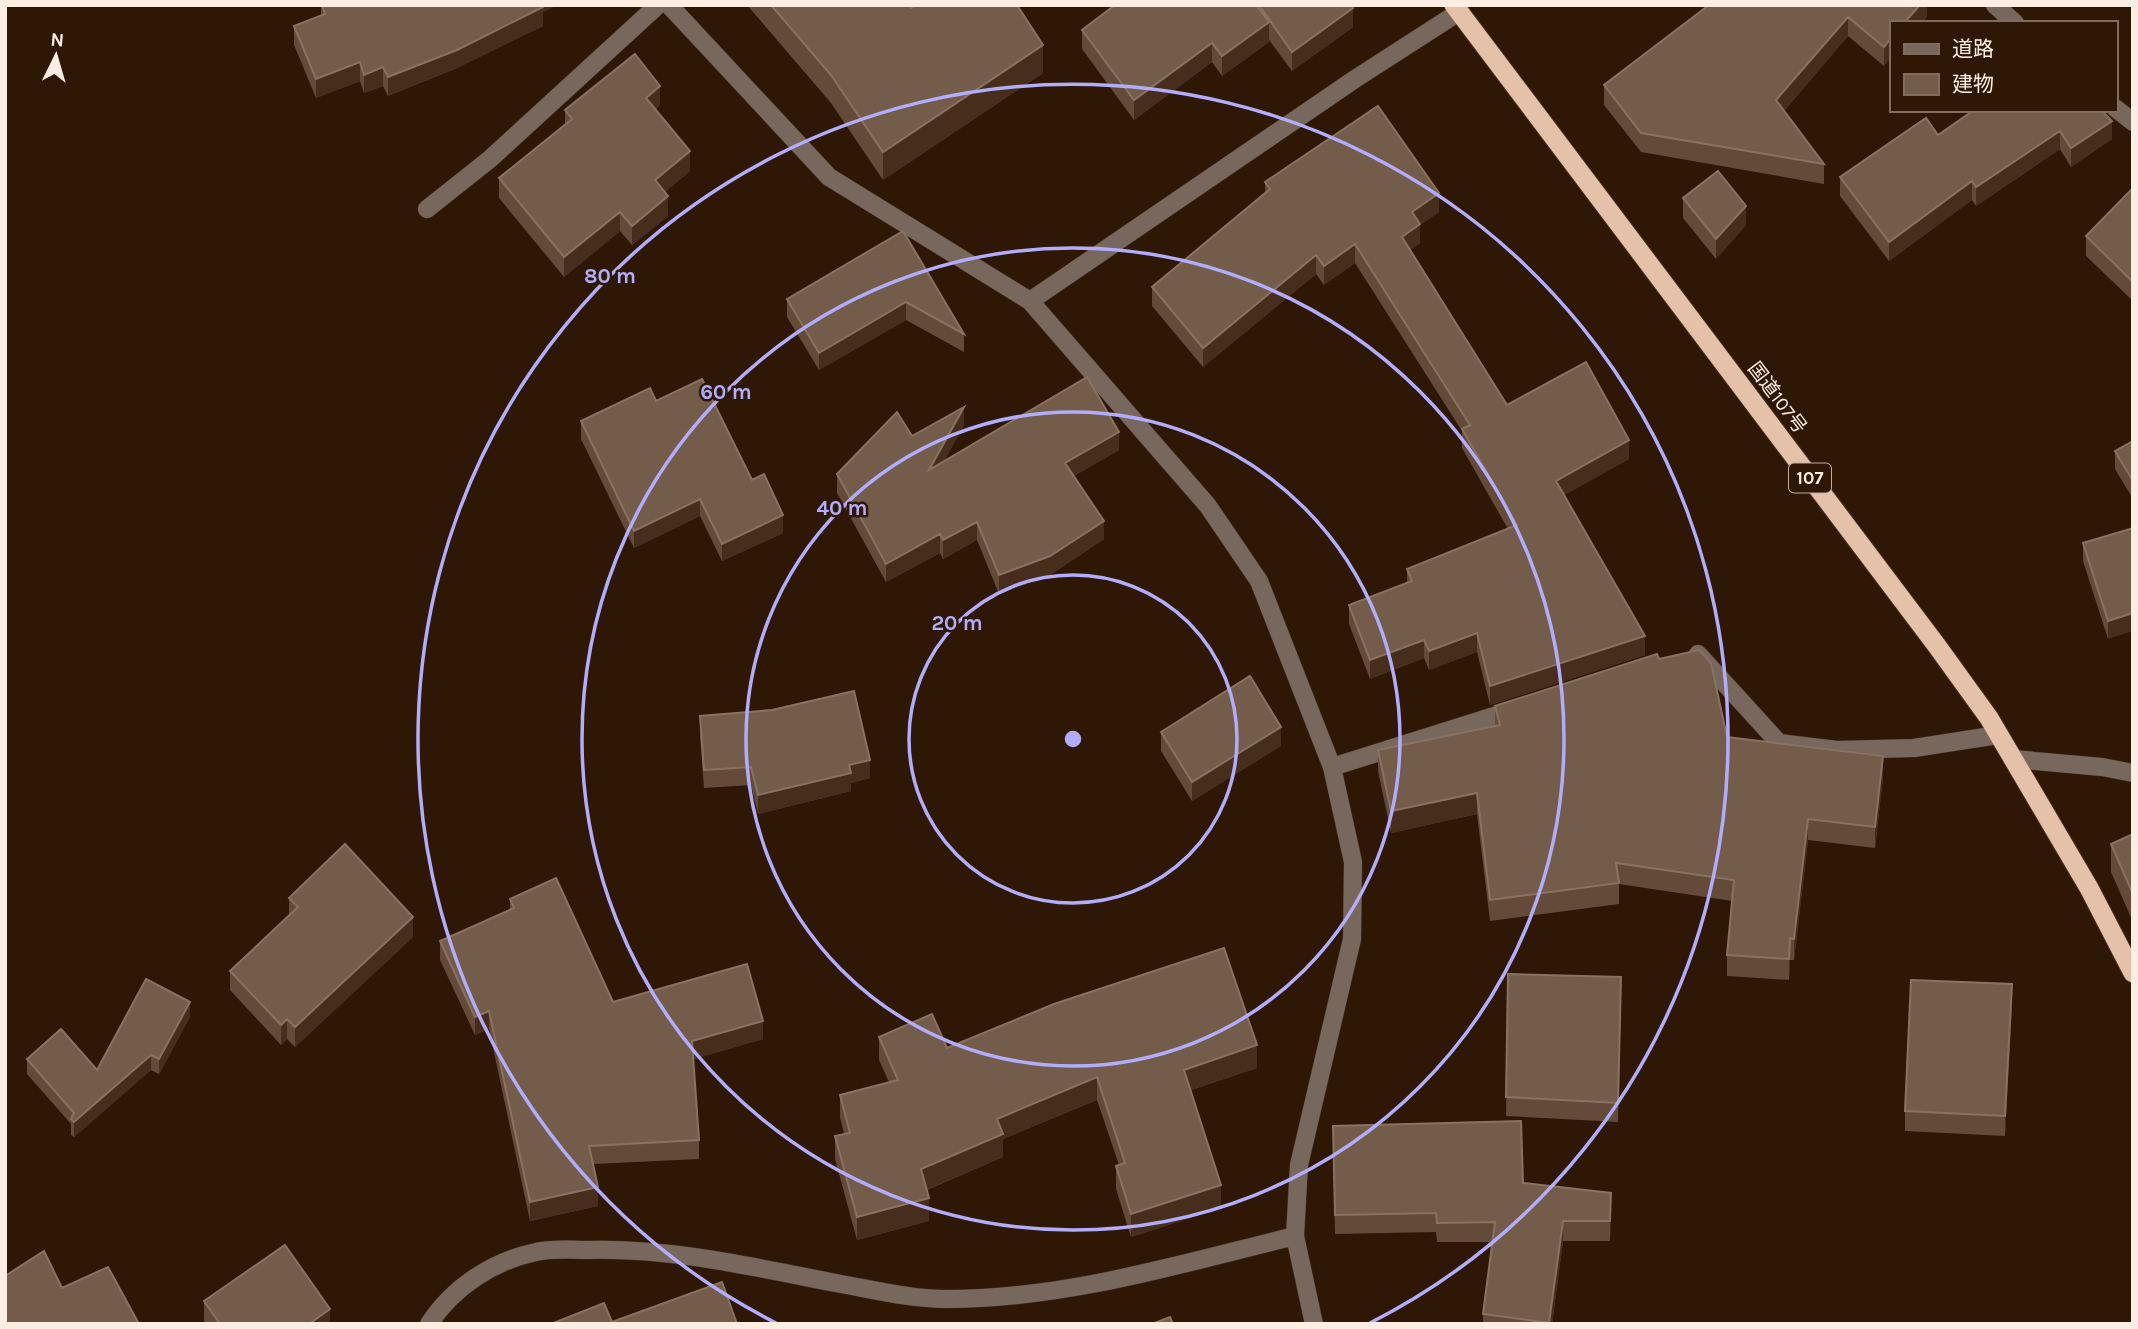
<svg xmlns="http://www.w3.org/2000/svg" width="2138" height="1329" font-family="Karla,'Noto Sans JP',sans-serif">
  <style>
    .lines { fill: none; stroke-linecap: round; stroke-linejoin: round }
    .service-casing { stroke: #473120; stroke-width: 19 }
    .minor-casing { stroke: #473120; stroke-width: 19 }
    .trunk-casing { stroke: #473120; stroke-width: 21 }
    .service { stroke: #77675c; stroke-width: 18 }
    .minor { stroke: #77675c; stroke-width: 18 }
    .trunk { stroke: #e4c1a8; stroke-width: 19 }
    .wall { fill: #644a38 }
    .shaded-wall { fill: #472e1c }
    .building { fill: #745c4a; stroke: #8a7262; stroke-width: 2 }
    .ring { fill: none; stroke: #b1adfa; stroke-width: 3.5 }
    .labels { text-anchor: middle; stroke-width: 5; stroke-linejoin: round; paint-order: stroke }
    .shield { fill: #2e1705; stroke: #c0ada0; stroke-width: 2 }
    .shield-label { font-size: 18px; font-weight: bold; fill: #feede2 }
    .street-label { font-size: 19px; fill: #feede2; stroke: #2e1705 }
    .centre { fill: #b1adfa; stroke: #2e1705; stroke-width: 3.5 }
    .ring-label { font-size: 21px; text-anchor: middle; font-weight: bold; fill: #b1adfa; stroke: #2e1705; stroke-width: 5; stroke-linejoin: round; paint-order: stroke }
  </style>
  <rect width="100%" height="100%" fill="#2e1705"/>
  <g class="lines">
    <g class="service-casing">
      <path id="service" d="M1698,654L1779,743L1837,750L1914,748L1998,735
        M1332,767L1516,709"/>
    </g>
    <g class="minor-casing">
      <path id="minor" d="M669,5L829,177L1030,301L1208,506L1259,581L1332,767L1353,862L1352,939L1299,1165L1295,1236L1314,1324
        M1995,5L2015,23
        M2115,108L2133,122
        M427,209L490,159L658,5
        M1030,301L1355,79L1459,12
        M2013,759L2102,767L2133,773
        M429,1324C453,1287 493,1261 536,1252C553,1248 573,1250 589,1250C674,1248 758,1268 841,1284C875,1290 912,1299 946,1299C1066,1299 1180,1264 1295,1236"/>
    </g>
    <g class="trunk-casing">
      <path id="trunk" d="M1454,5L1937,646L1989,718L2089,888L2133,973"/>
    </g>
    <use href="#service" class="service"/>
    <use href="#minor" class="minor"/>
    <use href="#trunk" class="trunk"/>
  </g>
  <path class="wall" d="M321,5H557L543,12V26L457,68L388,96L383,86L364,93L360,81L316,98L294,45V26L321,15Z
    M747,5H908L911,8L1043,73L883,180L831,103Z
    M1258,5H1351L1353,27L1292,71L1269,40V42L1222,76L1212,62L1134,120L1082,49V30L1258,7Z
    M1709,5H1927V16L1922,23H1891L1884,66L1848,36L1784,111L1824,164V184L1641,152L1604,105V85Z
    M660,105L655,110L690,171L665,192L668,216L632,245L620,231L564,277L499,198V178L565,125V110Z
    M1974,110L2112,139L2071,167L2060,149L1976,206L1972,200L1889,261L1840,196V177L1938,135Z
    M1265,182L1439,212L1420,225V243L1410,250L1507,405L1629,459L1564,495L1645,655L1490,705L1477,652L1429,670L1424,658L1370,679L1349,624V605L1407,583V569L1508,529L1462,448V431L1355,263L1324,285L1316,274L1203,367L1152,306V287L1265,193Z
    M2133,188V301L2086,256V236Z
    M1683,198L1746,225L1716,259L1683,218Z
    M903,231L964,334V352L906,320L819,370L787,317V299Z
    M656,401L752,480L783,533L722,561L700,516L634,548L581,439V421Z
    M964,425L944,461L1119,450L1074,476L1104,539L1050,575L999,594L977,540L943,559L940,553L886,582L837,493V474L912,436Z
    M2133,441V499L2115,469V451Z
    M2133,528L2108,639L2083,561V543Z
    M1659,659L1727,737L1883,777L1875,848L1808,840L1794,960H1790L1789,980L1727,976V955L1732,901L1619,884V904L1490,921L1477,814L1391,833L1378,771V750L1495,726V706Z
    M700,716L870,778L851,783V791L758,814L751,785L704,788L700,735Z
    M1161,732L1281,746L1192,801L1161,751Z
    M2133,834V922L2111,872V844Z
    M289,898L413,937L295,1047L287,1039L281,1045L230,990V971L289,916Z
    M510,899L613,1002L763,1039L693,1059L699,1140V1159L593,1164L598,1206L530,1221L489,1029L475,1035L440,960V941L510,910Z
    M1508,974L1621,977L1618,1122L1506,1116Z
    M2012,1004L2005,1136L1905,1131V1111Z
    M190,1017L159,1074L151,1070L74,1137L71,1135V1124L27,1074V1059L97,1070Z
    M879,1037L947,1048L1257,1068L1191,1090L1221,1208L1131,1237L1116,1189V1166L1119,1165L1097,1100L1003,1139V1157L927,1190L929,1221L857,1240L835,1159V1136L844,1134L840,1117V1095L889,1082L879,1060Z
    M1333,1146L1523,1183L1611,1212L1610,1241H1563L1552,1324H1483V1314L1493,1242H1437L1436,1232L1335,1234Z
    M204,1301L330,1324H206L204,1321Z"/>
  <path class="shaded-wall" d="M538,5H557L543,12V26L457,68L388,96V77Z
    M1920,5H1927V16L1922,23H1904Z
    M1353,8V27L1292,71V52Z
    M1848,17V36L1776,120V100Z
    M1269,22V42L1222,76V56Z
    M1891,38V58L1884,66V47Z
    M1212,43V62L1134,120V100Z
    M1043,45V73L883,180V152Z
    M360,62V81L316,98V79Z
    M383,67V86L364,93V75Z
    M660,86V105L646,118V98Z
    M2112,121V139L2071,167V148Z
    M2060,131V149L1976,206V187Z
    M690,151V171L655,200V180Z
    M1972,181V200L1889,261V242Z
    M1439,193V212L1420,225V243L1402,256V237L1412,212Z
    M668,196V216L632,245V226Z
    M1746,206V225L1716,259V239Z
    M620,212V231L564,277V257Z
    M1355,244V263L1324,285V266Z
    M1316,255V274L1203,367V348Z
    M906,302V320L819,370V353Z
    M964,407V425L929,488V470Z
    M1119,432V450L1065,481V463Z
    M1629,440V459L1556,500V481Z
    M700,499V516L634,548V531Z
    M783,515V533L722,561V544Z
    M1104,521V539L1050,575L999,594V575Z
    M977,522V540L943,559V540Z
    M940,534V553L886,582V564Z
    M2133,613V631L2108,639V621Z
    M1477,633V652L1429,670V651Z
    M1645,636V655L1490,705V686Z
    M1424,640V658L1370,679V660Z
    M1281,727V746L1192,801V782Z
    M1883,756V777L1875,848V827Z
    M870,760V778L851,783V791L758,814V795L849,765Z
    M1477,793V814L1391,833V811Z
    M1808,819V840L1794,960V939Z
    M413,917V937L295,1047V1027Z
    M1790,938V960L1789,980V959Z
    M2012,984V1004L2005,1136V1116Z
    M190,1002V1017L159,1074V1059Z
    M489,1011V1029L475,1035V1017Z
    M287,1019V1039L281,1045V1025Z
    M763,1021V1039L692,1060V1041Z
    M1257,1045V1068L1184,1092V1070Z
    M151,1055V1070L74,1137V1122Z
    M1097,1077V1100L1003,1139V1157L921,1192V1169L997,1119Z
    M1221,1185V1208L1131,1237V1214Z
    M598,1187V1206L530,1221V1202Z
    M1611,1193V1212L1610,1241V1221Z
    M929,1198V1221L857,1240V1217Z
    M1563,1221V1241L1552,1324H1549Z
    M330,1309V1324H309Z"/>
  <path class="building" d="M322,5H542L543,7L457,50L388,77L383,67L364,75L360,62L316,79L294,26L325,14Z
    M771,5H908L911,8L916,5H1017L1043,45L883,152L831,75Z
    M1115,5H1256L1269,22L1222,56L1212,43L1134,100L1082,30Z
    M1259,5H1351L1353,8L1292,52Z
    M1709,5H1920L1904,23H1891V38L1884,47L1848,17L1776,100L1824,164L1641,133L1604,85Z
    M635,54L660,86L646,98L690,151L655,180L668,196L632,226L620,212L564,257L499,178L572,119L565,110Z
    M1378,106L1439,193L1412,212L1420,224L1402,237L1507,405L1586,362L1629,440L1556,481L1645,636L1490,686L1477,633L1429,651L1424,640L1370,660L1349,605L1412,581L1407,569L1517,525L1462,429L1470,425L1355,244L1324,266L1316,255L1203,348L1152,287L1270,189L1265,182Z
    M1974,110H2101L2112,121L2071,148L2060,131L1976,187L1972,181L1889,242L1840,177L1926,118L1938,135Z
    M1718,171L1746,206L1716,239L1683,198Z
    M2133,188V282L2086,236Z
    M903,231L964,334L906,302L819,353L787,299Z
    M1087,377L1119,432L1065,463L1104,521L1050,556L999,575L977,522L943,540L940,534L886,564L837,474L897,412L912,436L964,407L929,470Z
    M702,379L752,480L764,474L783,515L722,544L700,499L634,531L581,421L650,388L656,401Z
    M2133,441V481L2115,451Z
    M2133,528V613L2108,621L2083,543Z
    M1699,650L1711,663L1727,737L1883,756L1875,827L1808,819L1794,939L1790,938L1789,959L1727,955L1734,880L1616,863L1619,883L1490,900L1477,793L1391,811L1378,750L1500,725L1495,706L1657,654L1659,659Z
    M1250,676L1281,727L1192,782L1161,732Z
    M854,691L870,760L849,765L851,773L758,795L751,767L704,770L700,716L772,710Z
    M2133,834V894L2111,844Z
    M345,844L413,917L295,1027L287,1019L281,1025L230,971L298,907L289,898Z
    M556,878L613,1002L747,964L763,1021L692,1041L699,1140L589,1146L598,1187L530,1202L489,1011L475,1017L440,941L514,908L510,899Z
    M1224,948L1257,1045L1184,1070L1221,1185L1131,1214L1116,1166L1125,1163L1097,1077L997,1119L1003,1134L921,1169L929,1198L857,1217L835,1136L850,1133L840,1095L898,1080L879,1037L932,1014L947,1048L1054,1004Z
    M1508,974L1621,977L1618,1103L1506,1097Z
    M146,979L190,1002L159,1059L151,1055L74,1122L71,1119L74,1113L27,1059L61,1029L97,1070Z
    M1911,980L2012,984L2005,1116L1905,1111Z
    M1521,1121L1523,1183L1611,1193L1610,1221H1563L1549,1323L1483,1314L1495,1222L1437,1223L1436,1213L1335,1215L1333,1126Z
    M285,1245L330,1309L309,1324H220L204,1301Z
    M44,1251L62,1288L108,1267L139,1324H5V1276Z
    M722,1282L737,1324H551L604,1303L612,1322Z
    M1170,1317L1173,1324H1152Z"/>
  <g class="ring">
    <circle cx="1073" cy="739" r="164"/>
    <circle cx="1073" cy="739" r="327"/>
    <circle cx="1073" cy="739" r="491"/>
    <path d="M776 1323A655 655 0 1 1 1370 1323"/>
  </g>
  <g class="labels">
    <rect class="shield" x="1789" y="463.5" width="42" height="29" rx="5"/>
    <g class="shield-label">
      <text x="1810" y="484">107</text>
    </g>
    <g class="street-label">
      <text transform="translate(1778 397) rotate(53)" y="7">国道107号</text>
    </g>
  </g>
  <circle cx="1073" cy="739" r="10" class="centre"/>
  <g class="ring-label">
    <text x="610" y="283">80 m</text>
    <text x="726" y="399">60 m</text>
    <text x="842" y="515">40 m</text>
    <text x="957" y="630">20 m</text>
  </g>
  <rect width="2138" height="1329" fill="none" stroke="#feede2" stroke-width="14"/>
  <rect x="1890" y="21" width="228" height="91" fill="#2e1705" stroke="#816d5d" stroke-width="2"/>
  <rect x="1904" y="44" width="35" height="10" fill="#77675c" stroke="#816d5d" stroke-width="2"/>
  <text x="1952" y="56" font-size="21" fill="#feede2">道路</text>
  <rect x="1904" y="74" width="35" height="21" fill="#745c4a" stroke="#816d5d" stroke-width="2"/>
  <text x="1952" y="91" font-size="21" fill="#feede2">建物</text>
  <g transform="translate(56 56) rotate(5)" stroke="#2e1705" stroke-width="5" paint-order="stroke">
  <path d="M0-5L12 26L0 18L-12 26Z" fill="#feede2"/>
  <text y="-10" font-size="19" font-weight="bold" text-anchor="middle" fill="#feede2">N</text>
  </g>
</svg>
